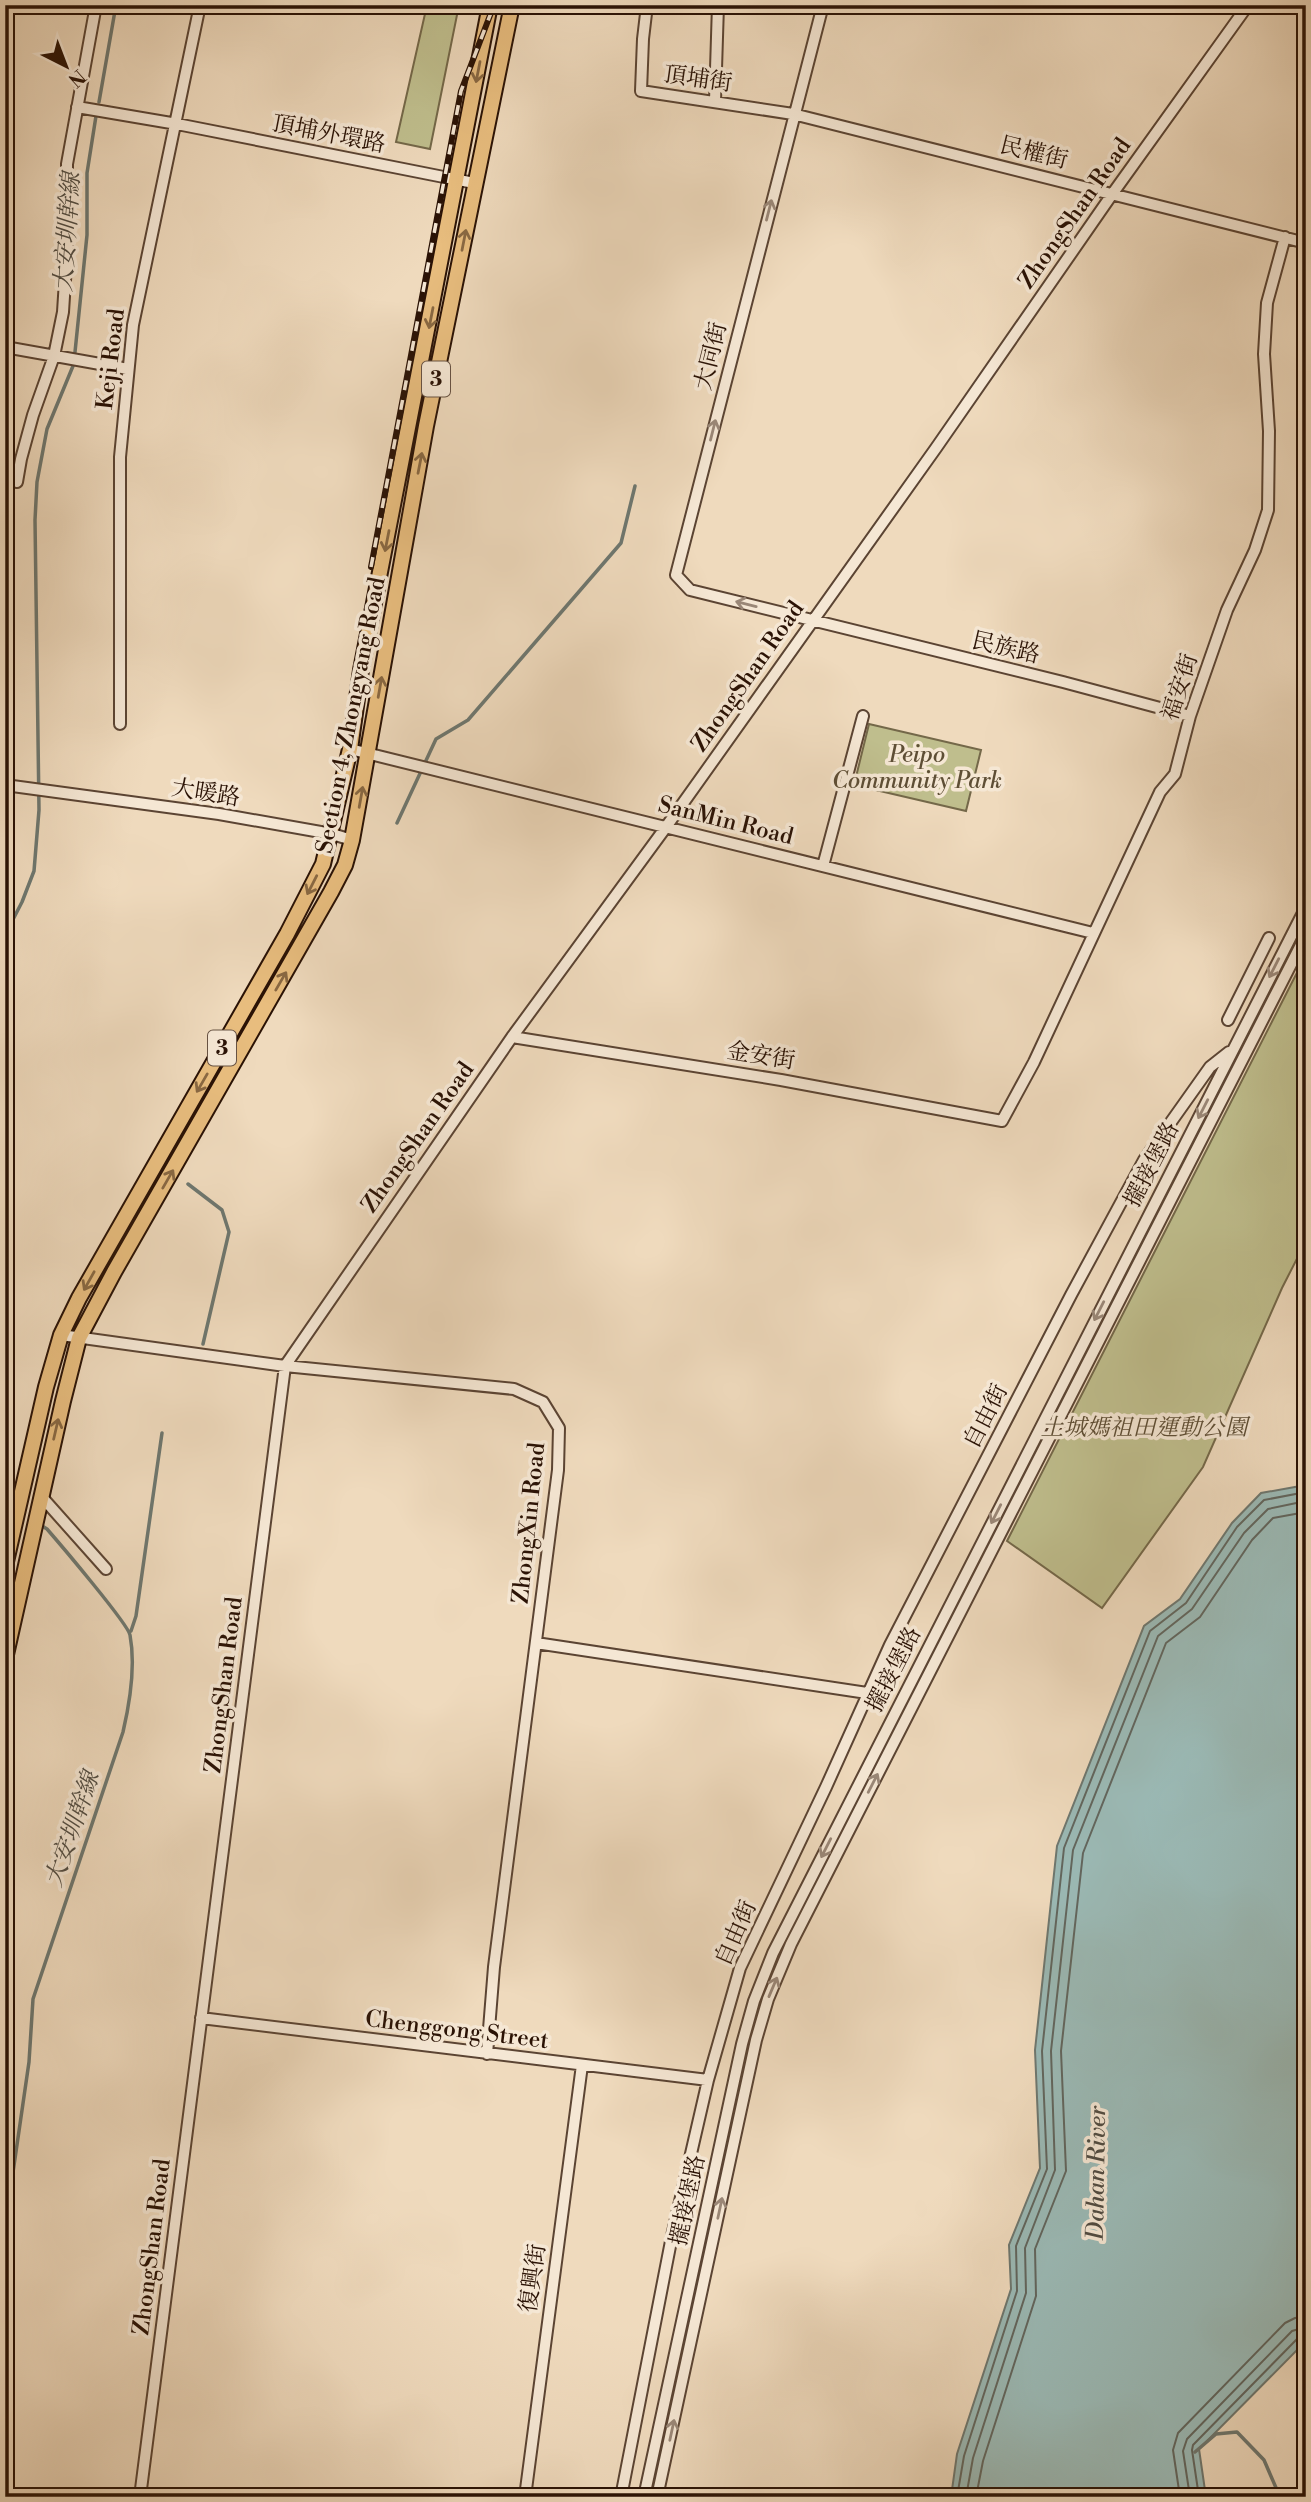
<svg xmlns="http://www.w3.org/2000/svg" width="1311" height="2502" font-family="'Libre Bodoni','Noto Serif TC',serif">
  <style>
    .green { fill: #bfbe8d; stroke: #746849; stroke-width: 2 }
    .water { fill: #9bbab6; stroke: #6e776f; stroke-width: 2 }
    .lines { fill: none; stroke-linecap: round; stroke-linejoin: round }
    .shore { stroke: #62665e; stroke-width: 2 }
    .stream { stroke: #6e776f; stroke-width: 3.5 }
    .minor-casing { stroke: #5b4433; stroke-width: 14 }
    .major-casing { stroke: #2a1205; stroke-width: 18 }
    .minor { stroke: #f5e7d4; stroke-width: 10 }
    .major { stroke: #e8bd7e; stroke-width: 14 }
    .rail-casing { stroke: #2a1205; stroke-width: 6 }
    .rail { stroke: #f5e7d4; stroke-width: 3.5; stroke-dasharray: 10; stroke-linecap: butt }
    .oneway { stroke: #896842 }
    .oneway2 { stroke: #9a8777 }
    .labels { text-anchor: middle; stroke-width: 7; stroke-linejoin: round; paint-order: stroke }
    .shield { fill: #f5e7d4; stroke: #675243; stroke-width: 2 }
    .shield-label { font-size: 21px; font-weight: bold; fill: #2a1205 }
    .street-label { font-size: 23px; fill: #2a1205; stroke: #f5e7d4 }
    .park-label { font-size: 23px; font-style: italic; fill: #5e4e35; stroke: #f5e7d4 }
    .water-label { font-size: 24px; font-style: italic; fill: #524d43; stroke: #f5e7d4 }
  </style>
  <rect width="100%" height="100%" fill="#efdabd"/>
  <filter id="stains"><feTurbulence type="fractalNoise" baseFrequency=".00286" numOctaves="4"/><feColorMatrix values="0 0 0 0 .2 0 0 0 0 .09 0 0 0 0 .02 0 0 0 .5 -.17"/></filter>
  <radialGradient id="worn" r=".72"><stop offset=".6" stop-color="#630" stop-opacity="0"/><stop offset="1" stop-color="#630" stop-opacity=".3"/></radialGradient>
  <path class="green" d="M427,5H459L430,149L396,142Z
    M869,724L981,750L966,811L854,785Z
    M1306,955V1241L1282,1288L1203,1467L1102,1608L1007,1541Z"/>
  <path class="water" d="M1306,1485V2332L1302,2345L1199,2449L1206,2497H951L957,2454L1011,2289L1009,2245L1040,2168L1035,2050L1057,1846L1144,1626L1180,1599L1232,1523L1261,1493Z"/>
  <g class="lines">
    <path class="shore" d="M957,2497L964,2456L1017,2291L1016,2246L1047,2169L1042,2051L1064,1848L1150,1631L1186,1603L1237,1527L1264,1500L1306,1492
      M966,2497L973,2458L1026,2293L1025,2248L1055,2170L1051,2051L1073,1850L1158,1636L1192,1609L1244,1533L1268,1509L1306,1501
      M976,2497L983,2461L1036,2296L1035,2249L1066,2171L1061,2051L1083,1853L1166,1643L1200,1617L1252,1540L1273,1518L1306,1512
      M1180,2497L1173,2450L1178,2433L1285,2323L1295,2318L1306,2316
      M1190,2497L1183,2451L1187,2439L1292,2331L1306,2327
      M1199,2497L1192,2450L1193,2445L1298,2338L1306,2336"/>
    <path class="stream" d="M99,102L116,5
      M75,352L87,235V173L96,116
      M397,823L436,739L468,720L621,543L635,486
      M5,935L22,902L34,871L39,810L35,520L37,482L47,429L73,366
      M188,1184L222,1210L229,1232L203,1344
      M5,1501L15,1508
      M131,1631L136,1616L162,1433
      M5,2214L10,2193L29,2062L33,1999L123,1732C130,1702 136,1667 130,1635C128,1624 60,1544 47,1529L39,1524
      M1195,2452L1216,2434L1237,2432L1264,2460L1280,2497
      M1283,2497L1306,2490"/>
    <g class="minor-casing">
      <path id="minor" d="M647,5L643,39L641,91L793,114L1306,243
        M823,5L676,575L690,590L1063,682L1190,716
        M715,101L718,5
        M77,107L177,124L474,183
        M5,347L128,369
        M17,482L21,459L33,415L54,356L63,312L67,249V164L96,5
        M120,724V457L133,325L200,5
        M350,749L1093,933
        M5,785L219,814L332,834L352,840
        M823,866L863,716
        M1228,1020L1269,938
        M512,1037L781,1080L1002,1121L1034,1062L1160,792L1175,774L1190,716L1227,610L1255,550L1268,510L1269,431L1264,354L1267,303L1285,237
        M61,1335L285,1366L514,1389L543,1402L559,1428L558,1470L494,1967L487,2054
        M41,1496L106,1569
        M5,1589L20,1592
        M536,1643L867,1693
        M201,2018L708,2080
        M140,2497L285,1366L512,1037L666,827L936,448L1113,193L1248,5
        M525,2497L582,2065
        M621,2497L672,2236L708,2080L740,1968L826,1787L890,1645L1071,1295L1144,1160L1210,1067L1229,1052
        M644,2497L742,2044L754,2001L773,1953L1306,907
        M657,2497L756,2040L768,1999L791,1944L1306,935"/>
    </g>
    <g class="major-casing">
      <path id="major" d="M5,1566L46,1387L61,1335L79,1298L287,934L323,864L350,749L361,670L490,5
        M5,1659L63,1401L79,1338L114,1272L331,892L345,865L352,840L426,426L512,5"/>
    </g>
    <use href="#minor" class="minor"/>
    <use href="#major" class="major"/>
    <g class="rail-casing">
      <path id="rail" d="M371,567L461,91L494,5"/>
    </g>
    <use href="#rail" class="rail"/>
  </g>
  <defs><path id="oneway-shaft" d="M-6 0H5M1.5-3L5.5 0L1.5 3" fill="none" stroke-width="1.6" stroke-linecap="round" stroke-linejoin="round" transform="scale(1.75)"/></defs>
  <g class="oneway">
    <use href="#oneway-shaft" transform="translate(478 72) rotate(101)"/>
    <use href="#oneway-shaft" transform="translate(464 240) rotate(-79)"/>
    <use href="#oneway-shaft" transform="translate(431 318) rotate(101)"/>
    <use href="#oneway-shaft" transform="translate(420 463) rotate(-79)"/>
    <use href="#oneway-shaft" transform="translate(387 541) rotate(101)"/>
    <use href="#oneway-shaft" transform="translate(380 687) rotate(-80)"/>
    <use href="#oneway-shaft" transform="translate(361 797) rotate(-80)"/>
    <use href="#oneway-shaft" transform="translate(312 885) rotate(117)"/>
    <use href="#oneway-shaft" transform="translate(281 981) rotate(-60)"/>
    <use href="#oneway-shaft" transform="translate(202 1083) rotate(120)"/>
    <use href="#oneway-shaft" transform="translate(168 1179) rotate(-60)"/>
    <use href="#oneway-shaft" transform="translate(89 1281) rotate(119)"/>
    <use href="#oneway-shaft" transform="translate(56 1429) rotate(-77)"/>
  </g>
  <g class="oneway2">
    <use href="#oneway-shaft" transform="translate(769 210) rotate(-76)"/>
    <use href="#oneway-shaft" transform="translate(713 430) rotate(-76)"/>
    <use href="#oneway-shaft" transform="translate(746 604) rotate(-166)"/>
    <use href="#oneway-shaft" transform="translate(1274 968) rotate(117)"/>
    <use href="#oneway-shaft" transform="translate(1203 1109) rotate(117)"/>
    <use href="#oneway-shaft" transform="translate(1099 1311) rotate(117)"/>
    <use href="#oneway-shaft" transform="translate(996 1514) rotate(117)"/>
    <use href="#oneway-shaft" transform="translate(873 1783) rotate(-63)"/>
    <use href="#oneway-shaft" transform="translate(826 1848) rotate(117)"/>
    <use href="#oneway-shaft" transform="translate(773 1987) rotate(-67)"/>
    <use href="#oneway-shaft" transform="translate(720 2208) rotate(-78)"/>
    <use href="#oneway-shaft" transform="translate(672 2430) rotate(-78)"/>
  </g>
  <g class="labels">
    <g class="shield">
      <rect x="422" y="361.5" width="28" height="35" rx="5"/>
      <rect x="208" y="1030.5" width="28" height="35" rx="5"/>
    </g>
    <g class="shield-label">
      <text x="436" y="386">3</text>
      <text x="222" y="1055">3</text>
    </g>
    <g class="street-label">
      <text transform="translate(698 78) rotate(8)" y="8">頂埔街</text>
      <text transform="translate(329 133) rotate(11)" y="8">頂埔外環路</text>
      <text transform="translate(1034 152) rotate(14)" y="8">民權街</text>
      <text transform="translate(1074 213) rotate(-55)" y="8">ZhongShan Road</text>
      <text transform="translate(710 356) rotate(-76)" y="8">大同街</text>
      <text transform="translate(110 359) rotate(-83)" y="8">Keji Road</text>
      <text transform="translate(1006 647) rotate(13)" y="8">民族路</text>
      <text transform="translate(747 676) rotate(-55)" y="8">ZhongShan Road</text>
      <text transform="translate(1179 687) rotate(-72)" y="8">福安街</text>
      <text transform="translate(350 715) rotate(-79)" y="8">Section 4, Zhongyang Road</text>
      <text transform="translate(206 792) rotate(9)" y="8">大暖路</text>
      <text transform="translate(726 820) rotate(14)" y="8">SanMin Road</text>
      <text transform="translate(761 1055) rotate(9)" y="8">金安街</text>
      <text transform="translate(417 1137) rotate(-55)" y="8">ZhongShan Road</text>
      <text transform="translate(1151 1164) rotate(-63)" y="8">擺接堡路</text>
      <text transform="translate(985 1416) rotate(-63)" y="8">自由街</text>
      <text transform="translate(528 1523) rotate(-84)" y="8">ZhongXin Road</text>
      <text transform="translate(893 1669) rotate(-63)" y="8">擺接堡路</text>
      <text transform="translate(223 1685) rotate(-83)" y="8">ZhongShan Road</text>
      <text transform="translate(735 1933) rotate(-66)" y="8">自由街</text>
      <text transform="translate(457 2029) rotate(7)" y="8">Chenggong Street</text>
      <text transform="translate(687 2200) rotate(-78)" y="8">擺接堡路</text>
      <text transform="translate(151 2247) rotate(-83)" y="8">ZhongShan Road</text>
      <text transform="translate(532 2278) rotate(-82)" y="8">復興街</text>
    </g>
    <g class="park-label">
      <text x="917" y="762">Peipo<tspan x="917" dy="26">Community Park</tspan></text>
      <text x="1144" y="1435">土城媽祖田運動公園</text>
    </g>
    <g class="water-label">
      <text transform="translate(67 232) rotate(-86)" y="8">大安圳幹線</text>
      <text transform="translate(72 1829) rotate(-71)" y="8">大安圳幹線</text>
      <text transform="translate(1096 2173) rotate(-89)" y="8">Dahan River</text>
    </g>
  </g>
  <rect width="1311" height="2502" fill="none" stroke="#efdabd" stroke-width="28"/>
  <rect x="7" y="7" width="1297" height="2488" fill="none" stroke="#2a1205" stroke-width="3.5"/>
  <rect x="14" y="14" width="1283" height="2474" fill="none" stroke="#2a1205" stroke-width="2"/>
  <g transform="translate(66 66) rotate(138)" stroke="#f5e7d4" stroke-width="5" paint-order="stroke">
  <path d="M0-5L12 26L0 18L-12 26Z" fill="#2a1205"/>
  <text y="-10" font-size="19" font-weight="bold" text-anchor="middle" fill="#2a1205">N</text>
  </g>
  <rect width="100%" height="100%" filter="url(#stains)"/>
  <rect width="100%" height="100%" fill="url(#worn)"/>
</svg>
